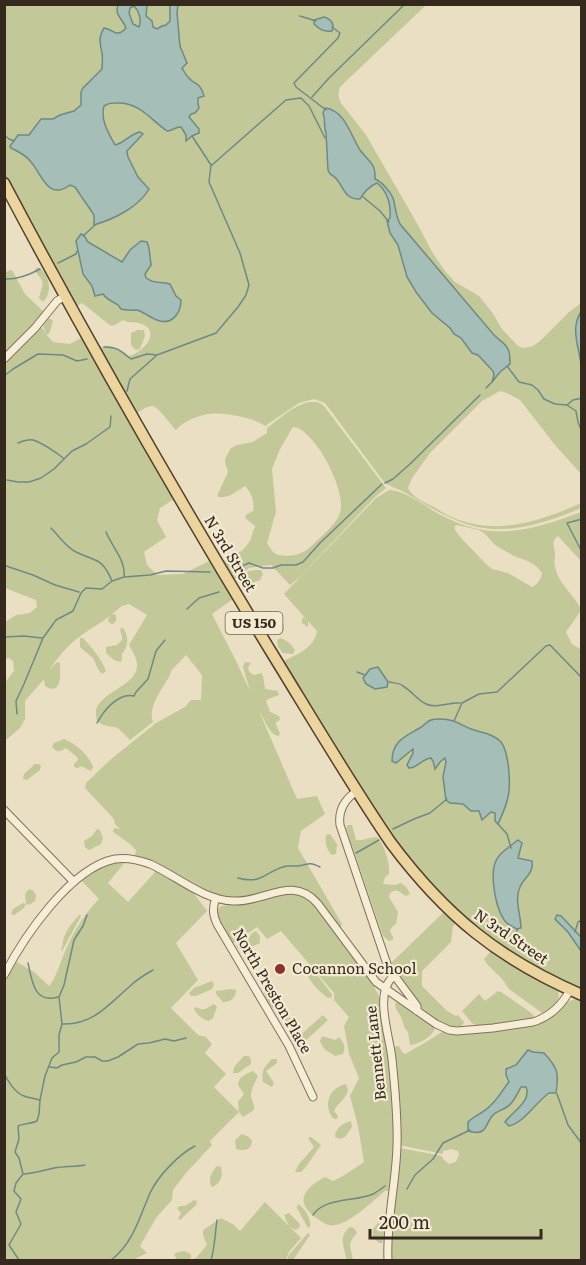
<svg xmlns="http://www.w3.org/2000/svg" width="586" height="1265" font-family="Literata,serif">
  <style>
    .green { fill: #c2c898; fill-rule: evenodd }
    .water { fill: #a5beb7; stroke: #6d8b84; stroke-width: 1.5; fill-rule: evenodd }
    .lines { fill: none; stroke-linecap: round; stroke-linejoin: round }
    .stream { stroke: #6d8b84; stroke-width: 1.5 }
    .street-casing { stroke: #84715b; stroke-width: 9 }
    .primary-casing { stroke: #52402f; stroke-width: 13 }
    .street { stroke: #f6edd6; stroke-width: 7 }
    .primary { stroke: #ebd49e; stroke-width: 10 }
    .poi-dot { fill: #8e3030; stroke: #f3ead2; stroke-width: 2 }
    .labels { text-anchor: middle; stroke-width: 4.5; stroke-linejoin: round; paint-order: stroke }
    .shield { fill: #f3ead2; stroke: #6e6354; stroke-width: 1.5 }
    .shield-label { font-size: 14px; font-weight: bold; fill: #35291e }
    .street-label { font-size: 15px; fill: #35291e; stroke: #f3ead2 }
    .poi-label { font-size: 15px; fill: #35291e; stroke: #f3ead2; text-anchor: start }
  </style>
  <rect width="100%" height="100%" fill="#ebdfc3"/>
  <path class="green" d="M5,5H426L340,87C338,93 338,97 341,103L366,135L418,225L432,252L445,271L455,282L479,296L492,312L502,329L518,346L524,348L533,346L540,341L568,313L581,303L582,475L555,445L520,400L507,393L500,391L482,401L430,453L412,478L408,488C412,497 425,503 434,507C442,512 450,517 459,520C500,535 544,520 581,503V508C543,524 502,538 461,522C445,516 431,508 416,499C412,497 408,494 404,492C397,488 390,487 384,482L325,403L314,399L299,403L265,426C254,418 224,412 210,414C198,415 184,421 176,430C170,424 158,406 152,406C146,406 139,412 134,415L98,349C111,341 119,349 129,356C142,353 162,332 142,324C135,321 130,324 123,320L115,325L111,326L82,303L75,307L5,177Z
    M37,267C50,272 53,293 43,302L39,298C40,293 44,285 42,281C40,276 37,275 35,270Z
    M12,270L25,294L44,312L33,326L5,356V272Z
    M49,318L53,321L49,334H46L53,342L70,344L81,338L174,499L160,508L157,520L166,537L144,552L147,565L157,575L183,574L209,561L233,599L212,614L236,661L250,691L243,667L245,662L251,663C246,668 248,672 254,675L261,673L263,676L265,689L278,691L279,695L268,699L266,701L270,712L279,716L280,720L276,722V724L280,734L278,736C267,733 265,718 259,711L297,799L317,796L325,814L301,831L298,848L342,924L340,929L320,902L314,895L303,888L288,887L247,897L233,898L216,895L179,876L135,856L136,849H135L130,844L113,832L114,828L120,829L115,824L114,819L85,788L86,783L110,760L156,723L185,707L191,700H201L202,675L186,655L171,671L170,675C163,688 147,707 153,722L130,740L118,728L103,725L97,721C96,717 95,711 97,707C104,692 136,684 137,667C138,659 132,651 129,645L147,615L129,604L122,606L111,615L115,614C117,618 117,621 113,624L109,623L108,620L110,616C101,623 91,628 82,635C68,644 58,657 49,671L57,662L60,663C60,673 63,697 45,686L44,679L25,701V719L20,728L5,741V687L6,681L14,671L13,661L9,658L5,659V622L16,615L30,613L37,607L36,600L5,588V363L40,326L46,333L43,326L45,323Z
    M138,330H144L145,336L140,349L136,350L131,345V333Z
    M309,402H318L324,406L386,488L375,497L300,577L290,585L271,565L249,568L232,581L221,562L243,550L250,541L255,526L245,518L246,515L253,511C255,502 251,492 245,486C237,491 228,499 218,497V494L228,472L225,462V459L231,448L237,445L253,442L267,433V428C280,418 293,406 309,402ZM293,427C303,427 314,442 320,450C329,464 342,490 341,507C341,519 329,529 321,537C315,542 310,549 303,552C297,556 283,557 276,554C272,552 270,547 267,543L276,512L272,469L280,449Z
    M389,490C407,491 424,506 439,514C491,543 530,531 581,512V561L558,536C551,541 554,545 555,553C555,558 554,562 555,567C558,583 572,593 580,607V612L566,632L572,644L582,650L581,988L533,966L499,947L433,889L382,823L282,662C297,654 314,649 317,631L308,621V627L302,623V620L303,617L306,619L284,594L376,498ZM457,525L479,530L485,534L495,545L514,556L530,562L537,567L542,573C541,579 538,584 532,587L508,573L492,569L487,565L461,538L455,530V526Z
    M255,570H261L263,574L260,580L249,584L243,581L242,577L248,571Z
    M270,611C278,615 285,620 284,630L281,632H276L271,627L268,615Z
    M122,627C129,635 129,645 122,654V658L121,662L114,660L106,653V647L117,645L122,640V636L120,630Z
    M80,638H83C92,648 101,658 106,671L102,674L98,669L93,658L80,647Z
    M280,638C287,640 291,644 295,650L293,654L283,653L278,647L277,641Z
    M64,739C75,743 90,756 93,767L91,771L81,766L78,768L74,767V764L78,760L77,757L66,748C60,752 57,753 52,747L54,743Z
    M35,764H39L41,766L40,770L27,780L23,779L24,774Z
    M348,825H352L356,840C364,841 369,837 377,837C385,846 390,863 389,874L385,877L383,884L395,885L401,883L407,888L410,894L406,896C400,893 397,887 390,893L389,897L398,912L396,924L392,927L390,931L393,937V940L389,941L383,936L346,828Z
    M97,829L100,830L103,838L101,844L89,850L85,847L84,841L92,836Z
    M330,834L337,844L336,854L332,855C326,850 325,842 326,835Z
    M126,861L108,883L128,902L156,871L192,891L207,911L176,943L198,980L171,1008L198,1035L206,1037L212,1044L205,1053L226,1074L214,1087L239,1112L238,1102L244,1094L238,1085C239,1077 245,1074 253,1071L258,1076C255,1082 251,1089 251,1096C252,1102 255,1103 254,1110L243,1117L239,1112L210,1141L212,1145L186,1173L173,1190L172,1200L156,1218L140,1246L147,1253L133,1260H5L4,981L15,961L34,972L49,986C56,979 62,957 67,947C76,927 84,915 99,899L81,880C96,870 108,862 126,861Z
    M29,889L34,891L36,896L35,901L29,905L26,904L24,908L14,915L11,914L13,909L23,903L26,904L25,894Z
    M288,893L302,894L314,904L368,976L379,996L388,1047L392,1086L395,1148L391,1190L385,1191C374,1200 350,1223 336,1225C328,1227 322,1222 315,1217C293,1201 306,1187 325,1177L333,1181L343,1176L364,1162L358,1126L350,1096L359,1078L349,1054L344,1026L349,1017L334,1000V993L281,931L267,939L257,927L232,944L220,923L216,912L221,906L251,903Z
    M445,911L457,922L453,926L451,942L422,971V986L447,1011L456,1016L458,1015L464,1022L461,1027C455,1028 448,1027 442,1025C425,1018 399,981 390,964Z
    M80,914L81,916L62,951L61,949C64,944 62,940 65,935C68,927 75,920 80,914Z
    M256,931L260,936V943L249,948L241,950L236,947L239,942L247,940L252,933Z
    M492,950L556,988C564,999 554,1006 545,1013H542L509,989L502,979L487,964L484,959Z
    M304,966C315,968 324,985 332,994V997L328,998C317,990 307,979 304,966Z
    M212,981L214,985L212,989L196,996H191L189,993L194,988Z
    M263,985C273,990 279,1000 280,1012C268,1008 264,996 263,985Z
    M231,989L236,990C236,998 231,1002 223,1002L216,994V991Z
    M498,991L501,992L530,1012L534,1016L532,1019L477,1026L472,1023L462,1011L479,994L485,1001Z
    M575,999L581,1000V1260H391L394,1196L400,1148L442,1156L443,1159L449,1164L456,1162L459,1155L458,1151L451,1149L443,1151V1154L399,1145L392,1047L399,1046L402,1052L405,1054L423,1044L442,1032L467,1034L537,1024L551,1017L567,1002Z
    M397,1001L435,1027V1029C430,1038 419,1044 410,1045L408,1032C403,1027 404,1025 402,1020C400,1013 397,1014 395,1005Z
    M214,1004L217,1007L213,1018L209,1021C203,1020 197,1015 194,1009L196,1007C205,1012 206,1008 214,1004Z
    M323,1015L328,1020L303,1043L297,1046L295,1043L297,1038Z
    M285,1017H289L293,1020L299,1029L297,1034L290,1036L284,1022Z
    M322,1036L335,1040L339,1037C344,1043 346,1046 343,1054L335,1056C327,1050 324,1051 320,1041Z
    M244,1056H249L251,1060V1064L238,1073H233L234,1067Z
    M272,1059H277V1063L266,1071L274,1083L272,1087L263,1082C261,1071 264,1067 272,1059Z
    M346,1084L348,1090C345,1101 337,1103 334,1111L338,1116L337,1119H334C322,1107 329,1087 346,1084Z
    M351,1121L352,1127L345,1137L340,1139L335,1137C335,1128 343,1123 351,1121Z
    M242,1134L249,1137L252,1141C251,1151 244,1151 236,1149L235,1140Z
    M311,1137L321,1145L305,1168L301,1172H295L299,1164L314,1147L308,1138Z
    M217,1166L221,1167C223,1176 221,1183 212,1187C207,1179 212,1172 217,1166Z
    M194,1200L197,1201L196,1205L180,1220L178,1219L181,1213L177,1208L180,1206H185Z
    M265,1202L289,1226L284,1215L289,1213L300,1224V1227L296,1230L290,1227L301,1238L289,1252L286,1260H191L196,1258L207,1245L203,1235V1230L221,1218L234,1225L240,1231Z
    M298,1204C305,1209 311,1217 310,1227L308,1228L297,1208Z
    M378,1223L383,1225L385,1233L382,1243H379L373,1238V1229Z
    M350,1227L354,1228L357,1233C346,1245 351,1247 353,1260H348L346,1258C344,1245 338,1237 350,1227Z
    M308,1233L310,1235L293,1260H288V1256Z
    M184,1251L191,1254V1258L188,1260H177L174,1254L178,1252Z"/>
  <path class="water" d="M118,5H147L146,16L152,21L153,27L157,29L162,26L166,25L170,21V5H178L177,13L180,46L187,63L182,68C184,71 185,74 188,77C195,86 199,80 204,96L198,98V103L199,108L195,113L191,114L189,117L199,129V133L192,136L186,141V135L181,127C176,126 173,131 167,131C151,120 139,102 117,103C111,103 109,103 104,106C100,120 109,134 115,145C124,143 130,134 140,132L143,134L127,151L128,157L138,177L149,189C139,207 114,219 94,225V215L75,187L70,185C48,201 43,176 31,162C26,155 19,152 11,148L10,146L18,135H29L41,119H53L60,115L74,111L81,105V92L83,88L102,69C102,64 103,58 102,53C100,43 98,37 104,28C114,29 116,39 126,28C123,19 114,15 118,5ZM134,6C139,11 142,20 139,27L133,24L129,13L130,8Z
    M324,17C331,19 335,24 332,31C324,32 320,30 314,24V20Z
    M325,108C345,110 351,136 360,150C369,162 376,163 375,179C382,182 390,191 393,198C396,208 395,214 400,224L494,335C507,347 510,345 510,364L500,372L492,382L494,375L493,371L478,355L472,353L461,338L454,334L450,328L432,313L416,292L407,277L398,245L390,233L387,221L390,218C391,204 388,192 377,183C370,186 364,192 360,199C341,200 344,180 330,174L328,170L326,133C323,125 326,121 323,113Z
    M81,234L84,235L88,242L122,262L130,250L141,241L147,242L149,248L151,265L145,274L146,278C156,285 160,281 170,284L176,296L181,300C181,313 172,326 157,320C151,318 146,314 140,311C135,309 127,311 121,309C120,308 119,306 118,305C112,301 107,300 103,294L95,296L92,286L83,274L76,241Z
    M581,312V364C579,347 570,328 581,312Z
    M378,667L388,682L387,687L375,689L366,684L363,678L370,669Z
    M440,719C454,719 459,724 471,729C482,733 492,733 501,742C509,752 511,785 508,797C506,807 502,815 498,824L495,821V813L491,812L482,820L479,811H471L463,804L450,803L446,800L443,777L446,762L445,758L440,762L435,769L433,761L431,758C422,759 417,768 409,768L407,765L413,753V749L396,763L392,761C392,742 404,737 418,729C429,723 425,719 440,719Z
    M518,840L522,843L518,858L532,861C534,874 524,877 520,887C514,900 521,915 521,928L517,929C511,926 506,924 503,918C495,905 489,871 497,859C501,851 511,846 518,840Z
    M557,915L561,916L581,937V951L568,932L555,919Z
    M528,1050L533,1052L544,1053C558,1068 559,1073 556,1093H549C535,1103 525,1122 509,1126L505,1122C513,1111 532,1101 526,1087H521C517,1094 514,1103 507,1107C502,1110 498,1111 494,1114C484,1123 489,1137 468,1131V1122C475,1115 484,1113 491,1105C498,1099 503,1089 509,1082L506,1075V1069L516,1065Z"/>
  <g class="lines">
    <path class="stream" d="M300,16L316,21
      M312,97L329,78L405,4
      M326,110L296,87L294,83L338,38L340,33L332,27
      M4,135L9,139L14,141
      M212,165L286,100L301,98L309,106L325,138
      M362,196L380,211L389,222
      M83,236L95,225
      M58,263L76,254L77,251
      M4,279C17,280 29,275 40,269
      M104,347C120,348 119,350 131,359L147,354L157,355L216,333L238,307L246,295L249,285L240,253L209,182L211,165L192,136
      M507,366L519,382L532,385L538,390L544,399L555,404L567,405L576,411L578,422L582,432
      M4,376L13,369L38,354L63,355L77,361L87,359
      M486,388L492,382
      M127,391L130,379L156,356
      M567,405L573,400L582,398
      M18,443C23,441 28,439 33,440C42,443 56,452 63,458
      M7,480L18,482H29L41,478L54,469L72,451L86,444L110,427L111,416
      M385,483L393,479L410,464L480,395
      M582,519L567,523L582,552
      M51,528C59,536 66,547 76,552C96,562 102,557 112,581
      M106,532C112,547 126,560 124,577
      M4,565L9,567L33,575L55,585L79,592
      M236,573L244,565L249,563L263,568H273L281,565H296L303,562L320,543L382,484
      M187,609L199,598L219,592
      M4,637L24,636L42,638
      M357,672L365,675
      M389,682C394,683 400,683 403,686C412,691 417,700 426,704C437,709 449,702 460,703
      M17,714L16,701L24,684L43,638L56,620L73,611L81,593L86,588L102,589L112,581L124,577L150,575L166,571L210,572
      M454,721L462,703L479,694L497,692L546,646L550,645L582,678
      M97,723C104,710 119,692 134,696L136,692L148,679L156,651L165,640
      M498,824L507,834L511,848
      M393,829L414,819L430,813L447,799
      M356,853L379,840
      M238,878C263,885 266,870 287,866C290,866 294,866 297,866C309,865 307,861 320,867
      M575,932L578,922L582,920
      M516,943L517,929
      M28,963C32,981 34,1004 58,997
      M63,1024C93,1025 108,1005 129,987C136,980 144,975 153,970
      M50,1067L57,1068L62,1065L76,1062L86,1057H95L102,1061H108L118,1057L138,1044L149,1043L165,1039L174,1041L186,1038
      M4,1073C7,1080 16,1094 24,1096C28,1098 34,1098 39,1100
      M557,1094L568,1125L582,1144
      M24,1174C35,1173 44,1170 54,1168C65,1166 75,1167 85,1165
      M407,1189L415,1175L433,1159L443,1143L470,1130
      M313,1215C325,1197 355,1202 373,1194C377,1192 381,1189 385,1186
      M19,1260L9,1245L21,1224L16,1212L21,1199L14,1191L16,1183L23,1174L19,1158L15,1152L19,1139L18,1126C25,1123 31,1124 37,1121L39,1114L40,1100L45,1076L52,1058L59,1052V1035L62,1024L59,997L64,985L74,940L83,926L87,915
      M111,1260C133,1244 140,1216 150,1193C158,1176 179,1154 195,1146
      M211,1260C215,1247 215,1233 217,1220"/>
    <g class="street-casing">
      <path id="street" d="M4,359L35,328L57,301L65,296
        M357,791C345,799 338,810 340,825L388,967L417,1006V1011
        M4,810L74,882
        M216,898C212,908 213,915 217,924L289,1046L313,1097
        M4,975C24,937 70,868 115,859C127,857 139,860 150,864C177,876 203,900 233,901C265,903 292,874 318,904L376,982L436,1024L449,1030L457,1031L493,1028L533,1022C549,1017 562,1005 570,990
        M388,1260C386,1222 396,1184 397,1146C398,1117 395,1088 392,1059C390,1037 373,992 394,976"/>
    </g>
    <g class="primary-casing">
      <path id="primary" d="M4,183C88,342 177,497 270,650C310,715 348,780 391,843C445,915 498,959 582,995"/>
    </g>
    <use href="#street" class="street"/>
    <use href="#primary" class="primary"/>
  </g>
  <circle class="poi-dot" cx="280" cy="969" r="6"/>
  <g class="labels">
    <rect class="shield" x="225.5" y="612" width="57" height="22" rx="4.5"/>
    <g class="shield-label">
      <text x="254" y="628">US 150</text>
    </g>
    <g class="street-label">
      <text transform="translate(230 554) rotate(59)" y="5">N 3rd Street</text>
      <text transform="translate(511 937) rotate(34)" y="5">N 3rd Street</text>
      <text transform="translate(272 991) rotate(60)" y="5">North Preston Place</text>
      <text transform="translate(376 1053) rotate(-96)" y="5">Bennett Lane</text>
    </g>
    <g class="poi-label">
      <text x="292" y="974">Cocannon School</text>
    </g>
  </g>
  <rect width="586" height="1265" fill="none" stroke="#35291e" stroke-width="12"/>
  <path d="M370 1229v9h171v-9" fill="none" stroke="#35291e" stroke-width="3"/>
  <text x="379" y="1229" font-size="18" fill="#35291e" stroke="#f3ead2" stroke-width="4.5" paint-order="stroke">200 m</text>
</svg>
